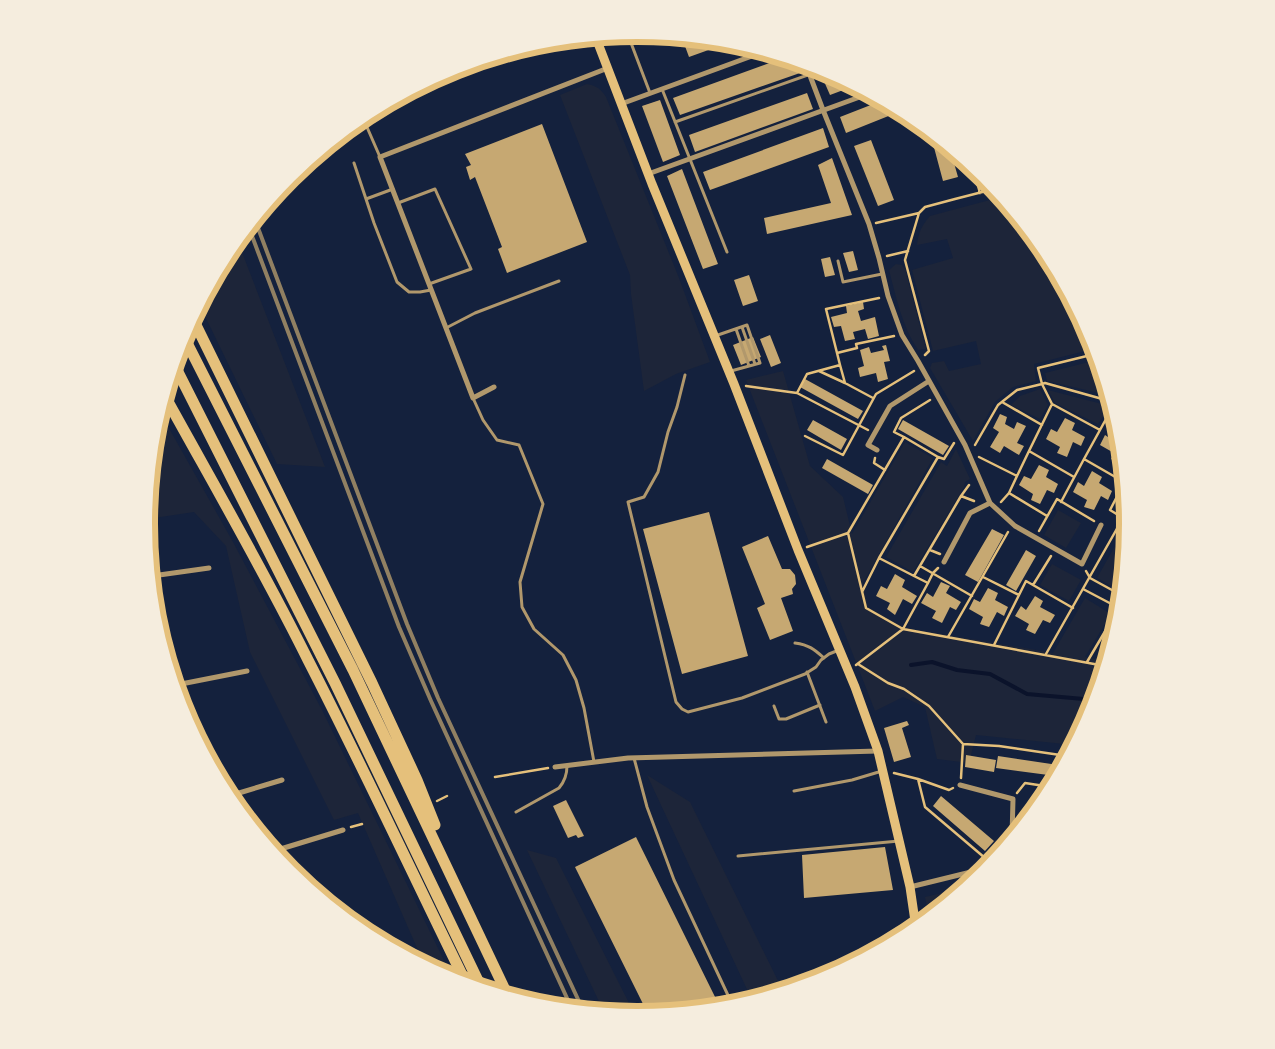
<svg xmlns="http://www.w3.org/2000/svg" width="1275" height="1049" font-family="'Varela Round',sans-serif">
  <style>
    .green { fill: #1d2539 }
    .lines { fill: none; stroke-linecap: round; stroke-linejoin: round }
    .stream { stroke: #0b132b; stroke-width: 4 }
    .building { fill: #c6a872 }
    .path { stroke: #e5c07b; stroke-width: 2.5 }
    .service { stroke: #b1986c; stroke-width: 3 }
    .minor { stroke: #b1986c; stroke-width: 5 }
    .primary { stroke: #e5c07b; stroke-width: 9 }
    .motorway { stroke: #e5c07b; stroke-width: 11 }
    .rail { stroke: #918062; stroke-width: 4 }
    .rim { fill: none; stroke: #e5c07b; stroke-width: 6 }
  </style>
  <rect width="100%" height="100%" fill="#14213d"/>
  <path class="green" d="M587,84C597,86 601,89 606,97L679,278L710,362L676,374L644,391L631,294L630,275L560,95Z
    M1001,197L1046,252L1091,336L1088,337L1089,350L1034,364L1036,381L1013,387L995,402L973,441L930,368L932,363L944,361L949,371L981,364L976,341L933,351L912,270L953,258L947,239L917,245C918,233 922,225 930,216Z
    M238,242L325,467L277,464L200,306L230,252Z
    M896,264L902,265L905,269L926,349L918,350C902,326 896,297 889,270Z
    M1093,361L1099,393L1047,381L1045,373Z
    M783,371L810,466L843,497L852,534L905,442L933,458L863,583L868,607L905,628L978,640L1053,653L1085,598L1111,614L1085,657L1095,659L1119,618L1091,713L1074,745L976,735L969,763L937,759L925,707L903,697L875,711L746,380Z
    M1040,389L1048,405L1040,419L1011,405L1020,396Z
    M1048,390L1102,404L1106,412L1098,424L1055,403Z
    M161,414L233,542L322,710L453,979L424,964L358,813L334,820L250,652L226,546L194,512L154,518L149,501L156,428Z
    M956,449L970,479L965,482L964,487L913,572L886,557L941,462L947,466Z
    M1058,510L1081,523L1066,548L1044,535Z
    M1125,528L1128,530L1122,592L1097,578Z
    M1052,564L1081,580L1069,601L1040,585Z
    M647,775L690,802L783,991L752,1000Z
    M527,850L556,858L635,1015L604,1012Z
    M964,888L929,917L925,897Z"/>
  <g class="lines">
    <path class="stream" d="M911,665L932,662L957,670L990,674L1027,694L1095,700"/>
  </g>
  <path class="building" d="M682,38L707,41L728,43L689,57Z
    M783,58L796,62L800,73L680,115L673,98Z
    M833,75L848,83L854,86L830,95L823,79Z
    M807,93L813,109L695,152L689,135Z
    M660,100L680,155L663,162L642,106Z
    M881,101L901,111L846,133L840,117Z
    M542,124L587,242L507,273L498,249L502,247L475,177L470,180L466,167L471,165L465,154Z
    M823,128L829,147L710,190L703,172Z
    M937,138L950,149L958,177L943,181L932,140Z
    M871,140L894,200L878,206L854,146Z
    M832,158L852,215L767,234L764,218L831,203L818,165Z
    M682,169L718,264L703,269L667,176Z
    M853,251L858,270L849,272L843,253Z
    M830,257L835,275L825,277L821,259Z
    M749,275L758,301L743,306L734,280Z
    M863,302L864,309L858,311L861,321L875,317L879,336L868,339L865,329L853,332L855,339L845,341L841,326L834,327L831,317L847,313L846,306Z
    M770,335L781,363L771,367L760,339Z
    M753,337L761,357L741,365L733,345Z
    M886,345L890,361L884,362L888,379L878,382L876,373L860,377L858,368L864,366L860,350L869,347L871,353L884,350L882,346Z
    M805,379L863,411L858,419L800,387Z
    M1000,414L1007,417L1005,424L1014,429L1017,422L1026,426L1017,443L1024,446L1019,455L1004,446L1000,453L990,447L999,432L993,428Z
    M1065,418L1075,423L1072,430L1085,437L1081,446L1073,442L1067,457L1057,453L1060,447L1046,439L1051,429L1057,432Z
    M813,420L847,439L841,450L807,430Z
    M903,420L949,446L943,455L898,429Z
    M1118,426L1122,460L1120,464L1111,459L1114,453L1100,445L1105,435L1111,439Z
    M827,459L873,485L868,494L822,468Z
    M1039,465L1049,470L1046,477L1058,484L1054,493L1047,490L1040,504L1031,500L1033,494L1019,485L1024,476L1031,479Z
    M1092,471L1102,477L1099,483L1112,491L1108,500L1101,496L1094,510L1084,507L1087,500L1073,492L1078,482L1084,486Z
    M709,512L748,656L682,674L643,529Z
    M992,529L1004,535L978,582L965,575Z
    M768,536L782,569H790L795,575L796,584L792,589L793,594L781,598L793,631L770,640L757,608L765,604L742,547Z
    M1026,550L1036,556L1016,591L1006,585Z
    M895,574L905,580L902,587L917,596L912,604L903,599L895,615L887,609L890,603L876,596L881,586L887,589Z
    M941,582L950,586L946,593L961,602L956,610L950,607L942,623L932,618L936,611L921,603L927,593L933,597Z
    M988,588L998,593L995,600L1008,607L1004,616L997,612L989,627L980,624L983,617L969,609L974,599L980,602Z
    M1035,596L1043,601L1040,607L1055,615L1050,623L1043,620L1035,634L1026,630L1029,624L1015,616L1021,606L1026,610Z
    M907,721L909,725L902,728L911,757L894,762L884,728Z
    M966,755L996,760L994,772L965,767Z
    M998,756L1058,765L1056,776L996,768Z
    M941,796L994,841L985,851L933,806Z
    M566,800L584,836L578,838L576,835L568,838L553,806Z
    M636,837L720,1007L648,1014L575,867Z
    M885,847L893,890L804,898L802,855Z"/>
  <g class="lines">
    <path class="path" d="M973,168L980,193
      M876,223L919,213
      M887,256L908,251
      M837,353L857,348L856,344L894,336
      M1095,354L1108,408L1113,411
      M925,355L929,351L905,260L919,213L925,207L955,199L994,189
      M840,365L845,383
      M819,371L845,383L873,398
      M1042,384L1052,404L1100,430
      M1042,384L1045,383L1106,400L1109,397
      M746,386L797,393L807,374L840,365L826,309L879,298
      M797,393L868,430
      M1002,402L1042,425
      M1052,404L1029,451L1074,477
      M1111,410L1084,459L1124,482
      M805,436L843,455L876,394L914,371
      M904,437L938,457L879,558L914,576
      M975,445L998,405L1017,390L1042,384L1038,368L1095,354L1093,344
      M938,457L944,459L954,443
      M979,457L1017,476L1029,451
      M875,458L874,463L885,470
      M1124,483L1110,510L1128,521
      M1009,493L1047,516
      M961,496L974,501
      M1001,502L1009,493L1017,476
      M1061,502L1084,459
      M1039,531L1057,499L1094,521
      M848,533L866,608L903,629L1105,666
      M807,547L848,533L904,437L894,432L901,418L930,400
      M930,550L940,554
      M920,566L972,596
      M1086,571L1090,578L1121,595
      M983,577L1019,595
      M928,583L933,573L938,568
      M1033,585L1073,608
      M1083,589L1119,608
      M862,592L879,558
      M948,637L1008,532
      M994,645L1026,581L1033,585L1051,556
      M1046,654L1123,518
      M1087,662L1120,606
      M858,664L888,683L904,689L929,706L963,744L999,746L1067,756
      M856,665L903,629L928,583L914,576L961,496L969,485
      M1061,768L1063,756
      M894,773L918,779L949,790L953,788
      M495,777L548,768
      M961,778L963,744
      M918,779L925,807L985,858L996,857
      M1017,793L1025,783L1051,787
      M437,801L447,796
      M351,827L362,824"/>
    <path class="service" d="M628,35L650,93
      M662,89L727,252
      M363,118L380,157
      M675,122L822,70
      M354,163L366,199
      M393,189L366,199L374,223L397,282L409,292H420L431,290
      M398,203L435,189L471,269L429,284
      M838,261L843,282L882,274
      M742,327L755,364
      M446,328L475,313L559,281
      M736,329L749,366
      M715,336L747,325L760,363L731,371
      M685,375L677,407L668,432L658,472L644,497L628,502L676,702L682,709L688,712L742,698L805,674L816,667L821,660L829,654L839,650
      M473,398L483,420L497,440L519,445L543,504L520,582L522,607L534,629L563,655L576,680L584,708L594,762
      M795,643C809,645 814,649 824,658
      M807,672L826,722
      M774,706L779,719H786L820,705
      M634,758L647,807L674,880L733,1006
      M794,791L852,780L882,771
      M516,812L559,788C565,781 567,775 567,766
      M278,850L280,859
      M738,856L899,841"/>
    <path class="minor" d="M806,65L823,110L869,224L879,258L888,296L902,335L918,361L965,445L990,503L1015,526L1082,564L1101,525
      M621,104L763,52
      M648,174L868,94
      M494,387L473,398L380,157L608,68
      M877,450L868,445L890,406L929,381
      M944,562L970,513L990,503
      M152,576L209,568
      M176,685L247,671
      M555,767L628,758L878,751
      M960,785L1013,799L1012,837
      M229,796L282,780
      M274,851L343,830
      M910,887L971,872L985,870"/>
    <path class="primary" d="M596,38L652,184L734,384L798,550L855,687L878,751L910,887L916,928"/>
    <path class="motorway" d="M193,319L372,683L417,780L435,825
      M184,337L353,670L508,996
      M175,366L335,683L481,987
      M166,398C214,485 264,571 308,660C363,767 413,875 466,983"/>
    <path class="rail" d="M255,220L407,624L438,698L583,1010
      M249,228L399,627L431,701L572,1009"/>
  </g>
  <path d="M0 0H1275V1049H0ZM155 524a482 482 0 1 1 964 0a482 482 0 1 1-964 0Z" fill="#f5edde" fill-rule="evenodd"/>
  <path class="rim" d="M155 524a482 482 0 1 1 964 0a482 482 0 1 1-964 0Z"/>
</svg>
